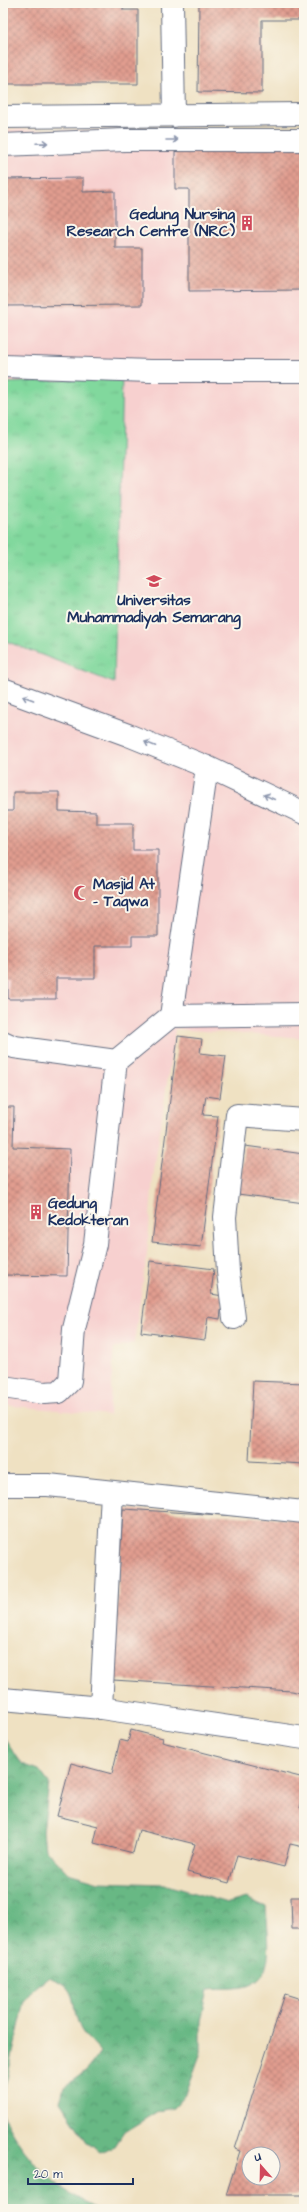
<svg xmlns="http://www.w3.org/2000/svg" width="307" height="2212" font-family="'Architects Daughter',sans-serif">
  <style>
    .built { fill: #f7d0cf }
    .forest { fill: url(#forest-crowns); stroke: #427471 }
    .park { fill: url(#park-tufts); stroke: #4e847e }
    .building { fill: url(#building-cross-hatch); fill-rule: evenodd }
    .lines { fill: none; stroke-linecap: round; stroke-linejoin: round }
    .minor-casing { stroke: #656d81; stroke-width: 24 }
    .minor { stroke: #fff; stroke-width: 22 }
    .oneway { stroke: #8d97ae }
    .labels { text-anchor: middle; stroke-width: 4; stroke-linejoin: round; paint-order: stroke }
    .poi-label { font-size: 15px; font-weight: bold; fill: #1b2f5e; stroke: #fbf7ec; text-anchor: start }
  </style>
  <defs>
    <pattern id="forest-crowns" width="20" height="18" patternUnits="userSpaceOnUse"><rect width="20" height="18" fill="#68b884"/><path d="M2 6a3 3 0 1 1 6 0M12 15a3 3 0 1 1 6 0" fill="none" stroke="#55966f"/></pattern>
    <pattern id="park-tufts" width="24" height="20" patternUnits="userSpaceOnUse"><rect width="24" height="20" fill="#81d89d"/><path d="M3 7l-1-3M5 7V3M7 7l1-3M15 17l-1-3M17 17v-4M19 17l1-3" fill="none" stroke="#6fba8a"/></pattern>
    <pattern id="building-cross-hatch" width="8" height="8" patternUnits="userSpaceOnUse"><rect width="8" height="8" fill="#e19d8f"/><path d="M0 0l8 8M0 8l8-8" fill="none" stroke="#b68078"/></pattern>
  </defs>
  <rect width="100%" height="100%" fill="#fbf7ec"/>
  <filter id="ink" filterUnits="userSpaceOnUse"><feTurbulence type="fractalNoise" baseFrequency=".025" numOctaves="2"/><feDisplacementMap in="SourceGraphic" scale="8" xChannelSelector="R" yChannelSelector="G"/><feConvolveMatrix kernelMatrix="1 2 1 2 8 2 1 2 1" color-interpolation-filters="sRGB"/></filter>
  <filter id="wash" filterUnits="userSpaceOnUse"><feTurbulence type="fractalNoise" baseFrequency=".012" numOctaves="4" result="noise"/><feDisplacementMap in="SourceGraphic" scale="16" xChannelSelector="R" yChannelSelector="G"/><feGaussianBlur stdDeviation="0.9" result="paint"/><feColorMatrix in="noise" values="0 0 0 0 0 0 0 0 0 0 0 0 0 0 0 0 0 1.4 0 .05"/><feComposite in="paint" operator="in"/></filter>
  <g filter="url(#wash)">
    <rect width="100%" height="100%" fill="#efe1c2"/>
    <path class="built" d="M3,129L304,133V1038L175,1029L153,1178L147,1254L134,1343L114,1348L109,1415L3,1405Z"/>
    <path class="forest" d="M3,1736L22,1764L39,1770L49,1783L43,1832L45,1849L68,1873L99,1882L164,1884L228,1903L246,1898L266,1907C267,1927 275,1967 257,1981C245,1991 223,1987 208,1989L201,2021V2052L185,2096L174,2108L158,2111L124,2132L115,2146L99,2152L87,2142L60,2102L64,2086C81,2077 91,2069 100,2052C94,2044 82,2035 79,2025C70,2001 79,1987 48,1977L35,1987L25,2001L3,2096Z
      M3,2115C21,2155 58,2193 100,2209H3Z"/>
    <path class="park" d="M122,377L114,683L3,640V383Z"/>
    <g id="blocks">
      <path class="building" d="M3,3H123V10H138V84H3Z
        M199,3H304V20H262V93L198,92Z
        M304,144V290L189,291V189H175V150Z
        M83,178V192L115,191V248H142V305L3,306V179Z
        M13,792H59V811L96,812V823H133V850H158V936H132V946H95V978H56V999H8V978H3V811H13Z
        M178,1036L202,1039L200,1053L226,1056L220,1098L206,1096L203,1115L218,1116L201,1247L152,1242Z
        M3,1107H14L13,1147L70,1149L67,1276L3,1275Z
        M245,1146L304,1154V1203L238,1194Z
        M150,1261L214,1269L211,1294L223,1296L220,1319L208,1317L205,1340L141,1332Z
        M253,1381L304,1383V1464L249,1461Z
        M123,1509L304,1520V1694L292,1691L113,1680Z
        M131,1730L163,1738L162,1742L304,1778V1791L300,1808L304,1809V1847L290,1844L284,1867L237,1855L229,1883L187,1872L195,1844L139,1830L133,1853L94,1843L98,1826L57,1816L71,1763L112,1774L120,1740L128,1742Z
        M291,1897H304V1929H292Z
        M285,1994L304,2000V2195H226L240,2151L235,2149ZM249,2154H273V2178H249Z"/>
    </g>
  </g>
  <g filter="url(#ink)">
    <use href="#blocks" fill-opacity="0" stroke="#656d81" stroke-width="1"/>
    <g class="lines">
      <g class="minor-casing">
        <path id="minor" d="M172,3L174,116
          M3,117L304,114
          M3,145L125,140H304
          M3,366L150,371H304
          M3,689L128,735L207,767L304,813
          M171,1016L207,767
          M3,1042L14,1047L116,1061
          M234,1318L228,1272L225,1217L237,1115L304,1120
          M3,1387L44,1393L59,1392L70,1381L74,1329L95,1244L116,1061L171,1016L304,1014
          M3,1485H48L304,1512
          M3,1699L101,1708L304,1738
          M101,1708L112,1492"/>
      </g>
      <use href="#minor" class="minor"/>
    </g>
    <defs><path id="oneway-shaft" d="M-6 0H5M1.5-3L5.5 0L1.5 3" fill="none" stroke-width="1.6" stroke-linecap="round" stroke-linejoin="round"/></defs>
    <g class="oneway">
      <use href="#oneway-shaft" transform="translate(172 140)"/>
      <use href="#oneway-shaft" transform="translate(42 143) rotate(-2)"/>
      <use href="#oneway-shaft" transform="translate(28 698) rotate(-160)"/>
      <use href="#oneway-shaft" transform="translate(150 744) rotate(-158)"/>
      <use href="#oneway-shaft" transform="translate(269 797) rotate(-155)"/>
    </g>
  </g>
  <defs>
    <g id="building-bare" transform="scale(1.2)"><path d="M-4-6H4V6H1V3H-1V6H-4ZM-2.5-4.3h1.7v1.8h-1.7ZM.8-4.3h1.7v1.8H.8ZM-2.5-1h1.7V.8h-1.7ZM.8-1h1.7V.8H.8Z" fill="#d1495b" stroke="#fbf7ec" stroke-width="2.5" paint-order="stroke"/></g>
    <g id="university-bare" transform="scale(1.2)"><path d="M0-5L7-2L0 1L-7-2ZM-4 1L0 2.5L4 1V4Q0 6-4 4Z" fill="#d1495b" stroke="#fbf7ec" stroke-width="2.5" paint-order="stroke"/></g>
    <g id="mosque-bare" transform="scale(1.2)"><path d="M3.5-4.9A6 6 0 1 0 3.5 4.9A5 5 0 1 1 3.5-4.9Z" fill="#d1495b" stroke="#fbf7ec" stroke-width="2.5" paint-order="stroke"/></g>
  </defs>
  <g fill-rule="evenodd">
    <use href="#building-bare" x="247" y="223"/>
    <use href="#university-bare" x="154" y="581"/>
    <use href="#mosque-bare" x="81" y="893"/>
    <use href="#building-bare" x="36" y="1212"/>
  </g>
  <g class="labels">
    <g class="poi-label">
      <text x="235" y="219" text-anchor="end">Gedung Nursing<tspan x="235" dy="17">Research Centre (NRC)</tspan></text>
      <text x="154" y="605" text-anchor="middle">Universitas<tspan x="154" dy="17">Muhammadiyah Semarang</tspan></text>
      <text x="93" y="889">Masjid At<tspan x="93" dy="17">- Taqwa</tspan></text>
      <text x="48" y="1208">Gedung<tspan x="48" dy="17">Kedokteran</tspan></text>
    </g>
  </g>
  <rect width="307" height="2212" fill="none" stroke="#fbf7ec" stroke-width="16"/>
  <g transform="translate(261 2166) rotate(340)"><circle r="19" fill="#fbf7ec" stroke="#a1a7b3"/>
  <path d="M0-3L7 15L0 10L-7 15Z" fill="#d1495b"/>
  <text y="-6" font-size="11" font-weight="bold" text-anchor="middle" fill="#1b2f5e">U</text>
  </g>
  <path d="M28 2178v6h105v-6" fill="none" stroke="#1b2f5e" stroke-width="2"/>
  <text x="34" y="2178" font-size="12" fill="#1b2f5e" stroke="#fbf7ec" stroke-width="3" paint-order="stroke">20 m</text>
</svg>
